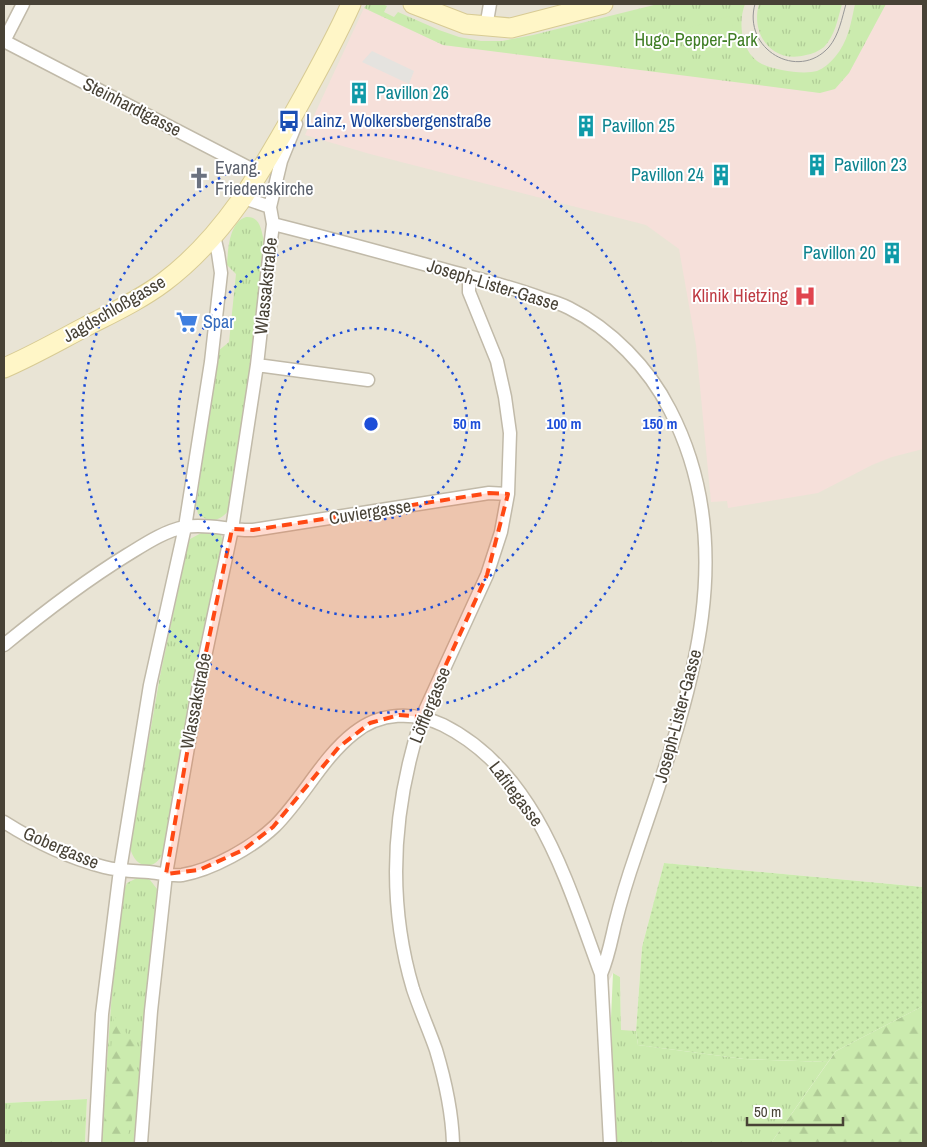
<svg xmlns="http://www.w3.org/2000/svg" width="927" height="1147" font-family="'Archivo Narrow',sans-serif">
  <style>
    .residential { fill: #e9e4d5 }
    .medical { fill: #f6e0da }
    .grass { fill: url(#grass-tufts) }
    .forest { fill: url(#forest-firs) }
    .garden { fill: url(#garden-dots) }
    .pitch { fill: #cbebae }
    .parking { fill: #e5e3df }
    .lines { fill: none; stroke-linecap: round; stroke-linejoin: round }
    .street-casing { stroke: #c1baa9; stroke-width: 15 }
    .secondary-casing { stroke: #d8cb94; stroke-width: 21 }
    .street { stroke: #fff; stroke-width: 12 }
    .secondary { stroke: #fff6c7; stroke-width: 19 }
    .tram { stroke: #979797; stroke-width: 1 }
    .marked { fill: #ff4914; fill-opacity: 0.2; stroke: #ff4914; stroke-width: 4; stroke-dasharray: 10 6; stroke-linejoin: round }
    .ring { fill: none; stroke: #1d4ed8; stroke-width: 2.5; stroke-dasharray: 2.5 5 }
    .labels { text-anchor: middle; stroke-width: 4; stroke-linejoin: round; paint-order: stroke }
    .park-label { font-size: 18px; fill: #407e25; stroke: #fff }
    .culture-label { font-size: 18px; fill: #0d838f; stroke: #fff; text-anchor: start }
    .street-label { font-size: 18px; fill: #484236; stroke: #fff }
    .transit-label { font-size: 18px; fill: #164399; stroke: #fff; text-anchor: start }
    .worship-label { font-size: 18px; fill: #5b616d; stroke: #fff; text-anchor: start }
    .health-label { font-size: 18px; fill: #be3a42; stroke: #fff; text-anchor: end }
    .shop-label { font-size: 18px; fill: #366cbe; stroke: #fff; text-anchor: start }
    .centre { fill: #1d4ed8; stroke: #fff; stroke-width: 2.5 }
    .ring-label { font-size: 15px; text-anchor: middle; font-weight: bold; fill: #1d4ed8; stroke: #fff; stroke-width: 4; stroke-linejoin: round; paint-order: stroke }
  </style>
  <defs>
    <pattern id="grass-tufts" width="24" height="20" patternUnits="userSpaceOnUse" patternTransform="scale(1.25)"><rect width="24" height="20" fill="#cbebae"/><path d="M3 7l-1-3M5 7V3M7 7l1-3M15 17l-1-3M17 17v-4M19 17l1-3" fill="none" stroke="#b0cb96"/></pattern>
    <pattern id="forest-firs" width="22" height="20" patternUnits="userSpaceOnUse" patternTransform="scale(1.25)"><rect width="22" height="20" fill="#cbebae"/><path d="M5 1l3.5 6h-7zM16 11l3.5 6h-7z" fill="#b0cb96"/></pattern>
    <pattern id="garden-dots" width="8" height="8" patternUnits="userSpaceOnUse" patternTransform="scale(1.25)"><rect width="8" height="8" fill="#cbebae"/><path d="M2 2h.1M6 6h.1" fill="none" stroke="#b0cb96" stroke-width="1.8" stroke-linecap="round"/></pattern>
  </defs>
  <rect width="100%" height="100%" fill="#f5f2e7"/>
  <path class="residential" d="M4,4H923V887L664,863L642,947L636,1031H621L620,977L613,973L595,1007L603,1143H85L87,1099L4,1103Z"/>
  <path class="medical" d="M886,4H923V449L892,457L872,465L818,493L728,508L727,501L711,502L696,345L679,249L646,225L370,154L305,135L364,8L443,45L627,66L820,93L849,73Z"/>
  <path class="grass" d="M367,4H382L387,6L384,12L394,17L398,12L439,30L459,37L481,41H502L533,35L658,4H745C738,22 741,48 757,61C768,70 803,75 817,71C824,68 830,63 835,57C848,42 851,23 855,4H886L849,73L835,89L820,93L443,45L364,8Z
    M759,4H842C838,18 835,36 824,47C819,51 812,54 806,55C773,64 750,35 759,4Z
    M246,217C260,216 261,229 264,241L250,370L228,511C219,522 209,523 198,514L196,505L218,351L229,342L236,274L227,265C228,250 229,222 246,217Z
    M205,531L221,535L223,542L164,852C154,873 134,868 130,847L160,676L187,549L190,539Z
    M141,876L150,880L157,889L135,1143H101L112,992L122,895L127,883Z
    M613,973L620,977L621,1030L636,1031L638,1045L744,1059L828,1062L771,1143H615L611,1018Z
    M87,1099L85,1143H4V1103Z"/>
  <path class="forest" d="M923,1006V1143H771L836,1051Z
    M114,1016L136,1047L132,1120L126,1143H110L103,1135Z"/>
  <path class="garden" d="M664,863L923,887V1006L836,1051L828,1062L744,1059L638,1045L636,1031L642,947Z"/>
  <path class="pitch" d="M730,16L736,42L689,52L685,29Z"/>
  <path class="parking" d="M372,51L414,71L409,84L362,62Z"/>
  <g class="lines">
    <g class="street-casing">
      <path id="street" d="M486,27L490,4
        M4,41L259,173
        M4,41L23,4
        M244,198L270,207
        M273,224C337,240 401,258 464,275C491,282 518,289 544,299C552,301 561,304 569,308C611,329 649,368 670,410C746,557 684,710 636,854C628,877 621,900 615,924C611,941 608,958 601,974L610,1143
        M257,365L368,380
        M4,645C43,613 83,582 127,555C145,544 164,531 185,527C208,523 230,531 253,530L489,493L508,494
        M4,822C34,841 69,858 104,867C119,871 134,871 149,872C159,873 171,876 182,875C212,870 253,847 275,826C304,797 322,758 354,733C380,712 414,711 443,725C537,772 567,883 601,974
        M95,1143L102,1014L120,870L150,685L185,527L211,362L221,273L218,253L214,236
        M141,1143L151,1011L166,874L198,690L232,529L257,365L271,240L273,224L270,207L281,161L296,124
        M453,1143C452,1112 445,1080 436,1050C429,1030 420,1010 413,989C386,898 393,806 422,717L487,575L501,532L508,494L510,433L505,397L497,361L469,292V277"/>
    </g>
    <g class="secondary-casing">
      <path id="secondary" d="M413,4L465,24L511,28L603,4
        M4,368C32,356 58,341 85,327C112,313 140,300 164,282C224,237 261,172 297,108C316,74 335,40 351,4"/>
    </g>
    <use href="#street" class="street"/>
    <use href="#secondary" class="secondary"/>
    <path class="tram" d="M755,4C742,49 798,82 829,47C839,35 842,18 846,4"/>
  </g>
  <path class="marked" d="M489,493L508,494L487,575L422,717L399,715L370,723L339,747L273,827L243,850L199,870L166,874L198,690L232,529L253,530Z"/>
  <g class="ring">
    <circle cx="371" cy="424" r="96"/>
    <circle cx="371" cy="424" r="193"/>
    <circle cx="371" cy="424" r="289"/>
  </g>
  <defs>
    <g id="building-bare" transform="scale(1.725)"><path d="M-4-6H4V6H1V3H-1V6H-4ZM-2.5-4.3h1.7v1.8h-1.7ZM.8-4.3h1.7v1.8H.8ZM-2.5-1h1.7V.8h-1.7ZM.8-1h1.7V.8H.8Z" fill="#0f9aa8" stroke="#fff" stroke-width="2.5" paint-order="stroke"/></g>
    <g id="bus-bare" transform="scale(1.725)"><path d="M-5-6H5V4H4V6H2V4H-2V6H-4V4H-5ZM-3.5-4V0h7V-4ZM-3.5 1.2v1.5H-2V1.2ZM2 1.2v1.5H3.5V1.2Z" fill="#1a4fb4" stroke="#fff" stroke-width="2.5" paint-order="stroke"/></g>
    <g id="church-bare" transform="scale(1.725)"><path d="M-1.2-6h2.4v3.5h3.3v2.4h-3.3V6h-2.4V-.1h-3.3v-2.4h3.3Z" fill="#6b7280" stroke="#fff" stroke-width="2.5" paint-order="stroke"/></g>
    <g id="hospital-bare" transform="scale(1.725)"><path d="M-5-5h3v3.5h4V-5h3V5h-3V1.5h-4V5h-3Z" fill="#e0444e" stroke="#fff" stroke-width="2.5" paint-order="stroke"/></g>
    <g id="supermarket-bare" transform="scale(1.725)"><path d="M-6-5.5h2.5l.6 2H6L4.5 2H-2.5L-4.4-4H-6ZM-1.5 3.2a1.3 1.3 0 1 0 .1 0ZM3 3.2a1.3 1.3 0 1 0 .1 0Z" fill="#3f7fe0" stroke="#fff" stroke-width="2.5" paint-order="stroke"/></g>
  </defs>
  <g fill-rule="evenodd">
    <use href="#building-bare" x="359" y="93"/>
    <use href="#bus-bare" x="289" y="121"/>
    <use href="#building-bare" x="586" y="126"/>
    <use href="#building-bare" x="817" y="165"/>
    <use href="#building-bare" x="721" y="175"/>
    <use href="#church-bare" x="199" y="178"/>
    <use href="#building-bare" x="892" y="253"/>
    <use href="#hospital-bare" x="805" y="296"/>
    <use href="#supermarket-bare" x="187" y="322"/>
  </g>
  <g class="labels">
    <g class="park-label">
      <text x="696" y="46">Hugo-Pepper-Park</text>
    </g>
    <g class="culture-label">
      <text x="376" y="99">Pavillon 26</text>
      <text x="602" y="132">Pavillon 25</text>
      <text x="834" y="171">Pavillon 23</text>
      <text x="704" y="181" text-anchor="end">Pavillon 24</text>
      <text x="876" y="259" text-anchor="end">Pavillon 20</text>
    </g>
    <g class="street-label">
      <text transform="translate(132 107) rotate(27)" y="6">Steinhardtgasse</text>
      <text transform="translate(493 285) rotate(17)" y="6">Joseph-Lister-Gasse</text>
      <text transform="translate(266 286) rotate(-84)" y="6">Wlassakstraße</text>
      <text transform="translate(114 309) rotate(-30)" y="6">Jagdschloßgasse</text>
      <text transform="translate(370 512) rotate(-9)" y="6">Cuviergasse</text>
      <text transform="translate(196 701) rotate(-79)" y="6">Wlassakstraße</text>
      <text transform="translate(430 705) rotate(-68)" y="6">Löfflergasse</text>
      <text transform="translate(678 716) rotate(-75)" y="6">Joseph-Lister-Gasse</text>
      <text transform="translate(516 794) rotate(53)" y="6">Lafitegasse</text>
      <text transform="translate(61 848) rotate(23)" y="6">Gobergasse</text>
    </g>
    <g class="transit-label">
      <text x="306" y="127">Lainz, Wolkersbergenstraße</text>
    </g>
    <g class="worship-label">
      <text x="215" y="174">Evang.<tspan x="215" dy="21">Friedenskirche</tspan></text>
    </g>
    <g class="health-label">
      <text x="788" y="302">Klinik Hietzing</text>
    </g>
    <g class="shop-label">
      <text x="203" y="328">Spar</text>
    </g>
  </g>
  <circle cx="371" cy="424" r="8" class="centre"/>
  <g class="ring-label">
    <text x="467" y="429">50 m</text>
    <text x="564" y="429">100 m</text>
    <text x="660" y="429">150 m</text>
  </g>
  <rect width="927" height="1147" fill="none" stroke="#484236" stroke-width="10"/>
  <path d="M747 1117v8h96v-8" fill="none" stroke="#484236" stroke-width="2.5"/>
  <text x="754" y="1117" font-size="15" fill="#484236" stroke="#ffffff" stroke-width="4" paint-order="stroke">50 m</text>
</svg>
